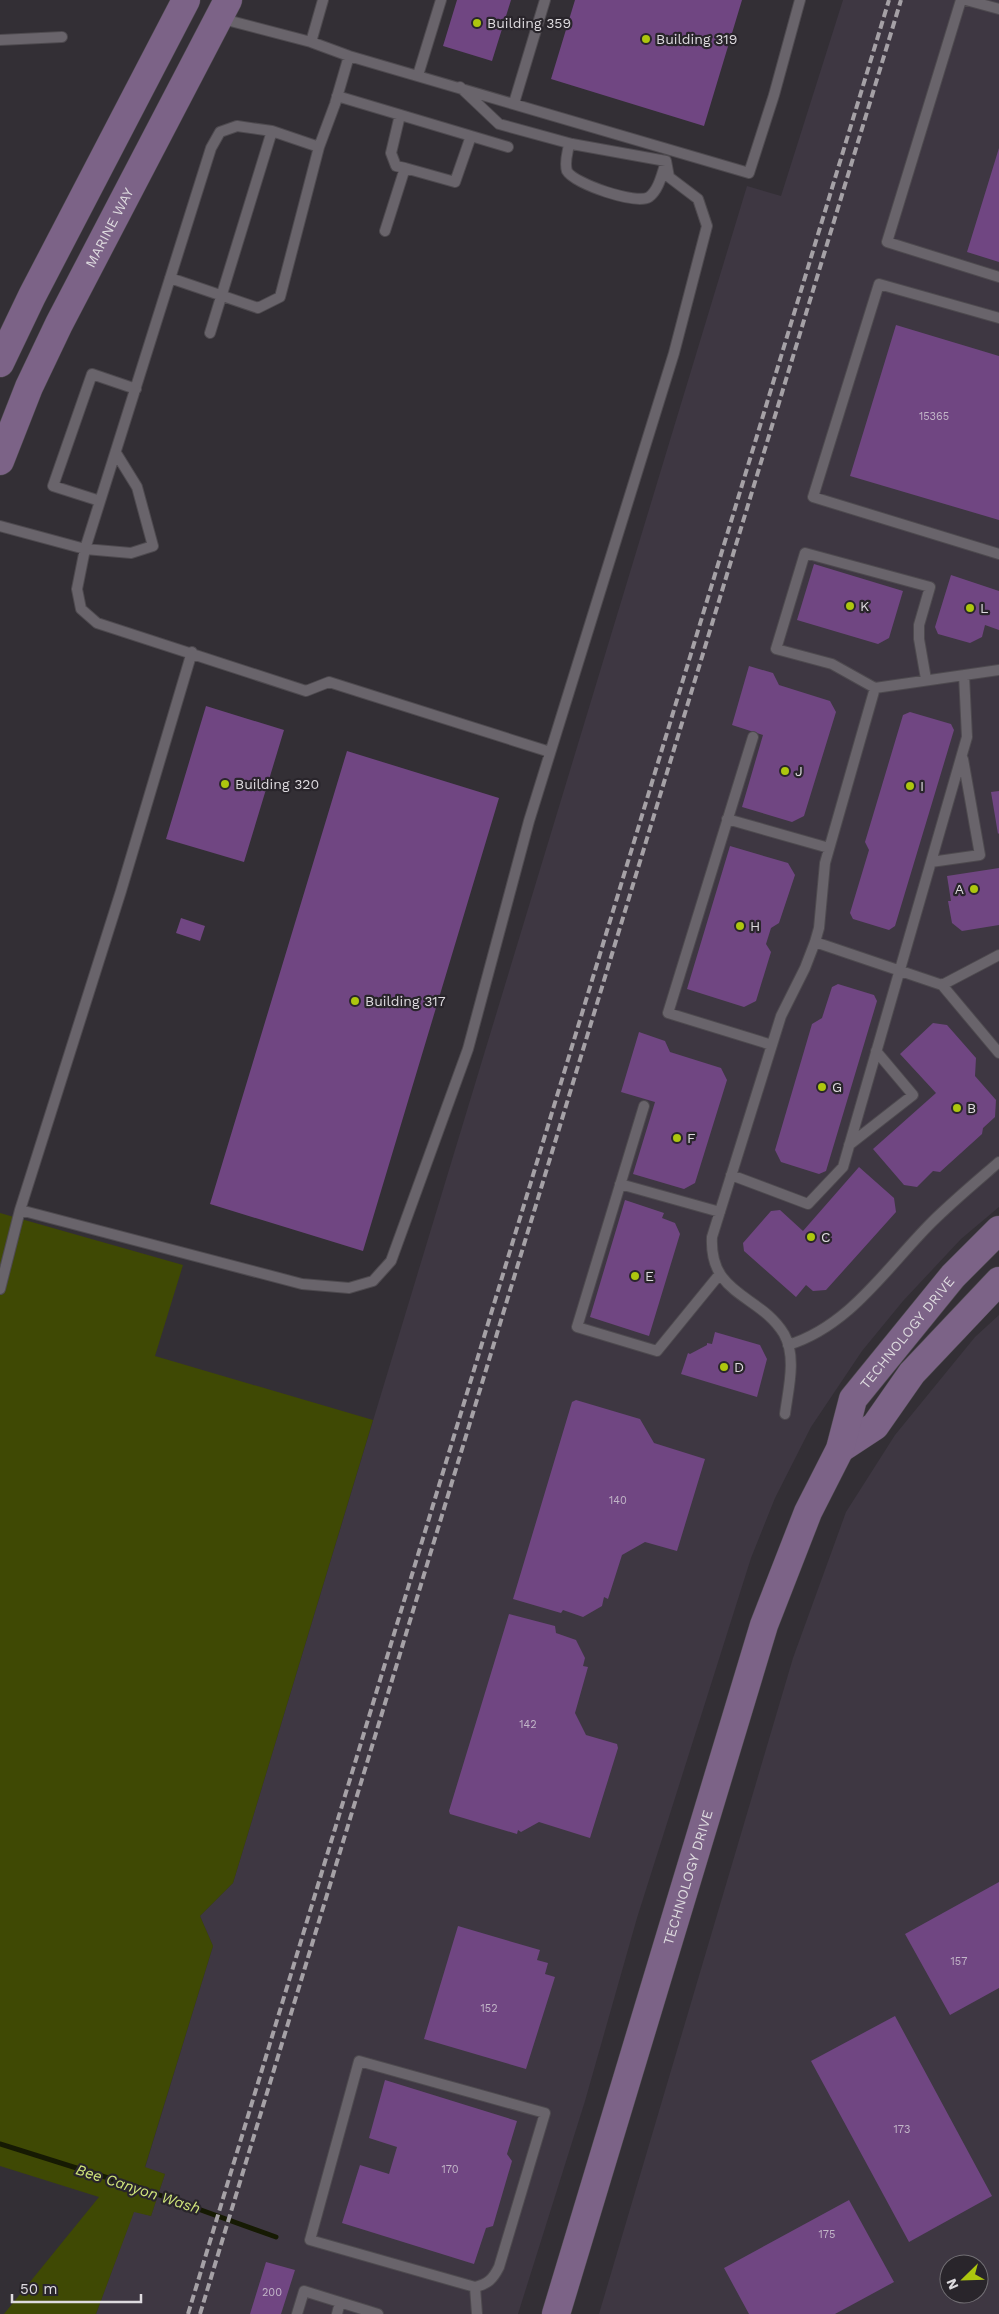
<svg xmlns="http://www.w3.org/2000/svg" width="999" height="2314" font-family="'Work Sans',sans-serif">
  <style>
    .built { fill: #3e3742; fill-rule: evenodd }
    .green { fill: #3f4904 }
    .lines { fill: none; stroke-linecap: round; stroke-linejoin: round }
    .stream { stroke: #161a03; stroke-width: 5 }
    .building { fill: #704682 }
    .lane-casing { stroke: #4e4a4f; stroke-width: 12 }
    .secondary-casing { stroke: #4e4a4f; stroke-width: 29 }
    .lane { stroke: #69646b; stroke-width: 10 }
    .secondary { stroke: #7c6387; stroke-width: 28 }
    .rail { stroke: #a5a1a6; stroke-width: 4; stroke-dasharray: 8 4; stroke-linecap: butt }
    .poi-dot { fill: #adc60e; stroke: #29252b; stroke-width: 2 }
    .labels { text-anchor: middle; stroke-width: 4.5; stroke-linejoin: round; paint-order: stroke }
    .number-label { font-size: 11px; fill: #c2b6c8 }
    .poi-label { font-size: 14px; fill: #dedbdf; stroke: #29252b; text-anchor: start }
    .street-label { font-size: 14px; fill: #dedbdf; stroke: #29252b }
    .water-label { font-size: 15px; font-style: italic; fill: #d1e67b; stroke: #29252b }
  </style>
  <rect width="100%" height="100%" fill="#332f35"/>
  <path class="built" d="M843,0H999V1207L961,1239L903,1301L862,1351L811,1427L775,1498L751,1558L637,1918L585,2101L518,2314H96L134,2211L151,2216L165,2174L145,2168L213,1946L200,1916L233,1883L747,186L781,196Z
    M999,1315V2314H599L793,1658L846,1512L895,1435L975,1337ZM949,2264H979V2294H949Z"/>
  <path class="green" d="M0,1213L183,1265L155,1356L373,1420L233,1883L200,1916L213,1946L145,2167L165,2174L151,2216L134,2212L96,2314H4L99,2197L0,2166Z"/>
  <g class="lines">
    <path class="stream" d="M0,2144L140,2188L276,2237"/>
  </g>
  <path class="building" d="M457,0H511L492,61L443,46Z
    M575,0H742L704,126L551,79Z
    M999,148V262L967,252Z
    M896,325L999,356V520L850,476Z
    M814,564L903,591L889,638L878,644L797,620Z
    M951,575L999,591V630L985,625L982,637L970,643L938,634L935,627Z
    M749,666L773,673L779,685L830,701L836,712L804,816L792,822L742,807L763,735L732,725Z
    M206,706L284,730L244,862L166,839Z
    M910,712L951,724L954,730L895,926L889,930L853,919L850,913L869,850L865,842L903,715Z
    M347,751L499,798L363,1251L210,1204Z
    M999,791V833L998,834L991,792Z
    M730,846L788,863L795,875L779,923L771,928L766,944L771,952L756,1001L744,1007L687,989Z
    M999,868V925L962,931L952,923L948,901H951L947,876Z
    M181,918L205,926L200,941L176,933Z
    M838,984L874,995L877,1001L826,1171L819,1174L781,1162L775,1150L812,1024L822,1018L832,987Z
    M933,1023L947,1025L976,1058L975,1076L996,1100L995,1117L983,1128L982,1134L940,1172L933,1171L917,1187L904,1185L873,1149L936,1093L900,1054Z
    M639,1032L665,1041L670,1052L721,1068L727,1080L695,1183L684,1189L633,1174L655,1102L621,1092Z
    M859,1167L894,1198L896,1212L826,1290L813,1291L806,1285L796,1297L744,1251L743,1243L771,1211L780,1210L803,1231Z
    M625,1200L664,1213L662,1218L675,1223L680,1234L649,1336L590,1317Z
    M715,1332L760,1345L767,1359L757,1397L681,1374L688,1353L690,1354L707,1345V1343L712,1344Z
    M576,1400L640,1419L654,1443L705,1459L677,1551L645,1542L622,1555L608,1599L604,1597L602,1606L583,1617L563,1610L561,1613L513,1599L572,1402Z
    M509,1614L555,1626L556,1633L576,1640L585,1658L583,1666L588,1667L575,1713L586,1735L617,1744L618,1748L590,1838L539,1822L521,1832L518,1830L517,1834L450,1814L449,1811Z
    M999,1882V1988L950,2015L905,1934Z
    M458,1926L540,1950L537,1960L548,1963L545,1974L555,1977L526,2069L424,2039Z
    M895,2016L992,2196L909,2242L811,2061Z
    M385,2080L517,2121L507,2154L512,2161L493,2226L486,2228L474,2264L342,2223L360,2165L389,2174L397,2147L369,2138Z
    M849,2200L894,2282L835,2314H749L724,2268Z
    M266,2262L295,2270L281,2314H250Z"/>
  <g class="lines">
    <g class="lane-casing">
      <path id="lane" d="M323,0L311,42L349,56L749,173L774,95L800,0
        M961,0L887,242L999,277
        M966,0L999,9
        M219,18L311,42
        M0,40L62,37
        M418,75L441,0
        M337,96L508,147
        M514,103L545,0
        M400,115L391,153L396,166L405,168
        M569,144C568,152 564,162 567,171C574,184 637,205 649,197C659,190 662,173 666,162
        M385,231L405,168L455,182L471,136
        M170,278L258,308L280,297L319,147
        M999,318L879,284L813,497L999,554
        M210,333L272,131
        M116,453L137,487L153,546L131,553L85,549L77,589L81,609L97,623L306,691L329,682L550,752
        M100,501L53,486L92,374L136,389
        M0,526L85,549L211,148L220,132L237,126L272,131L319,147L335,104L349,56
        M926,679L919,639V625L930,587L805,553L776,649L832,664L875,688L999,670
        M753,737L668,1013L772,1045
        M727,819L829,848
        M931,862L980,855L963,759
        M815,942L942,985L999,1053
        M942,985L999,955
        M644,1106L577,1327L657,1351L719,1275
        M849,1145L913,1095L876,1051
        M731,1175L808,1204L843,1167L967,737L964,675
        M620,1184L720,1212
        M20,1210L302,1284L349,1288L373,1281L391,1261L468,1049L529,821L674,353L707,226L698,199L669,177L666,161L572,144L499,124L460,87
        M0,1289L20,1210L121,891L192,652
        M788,1345C850,1326 887,1267 931,1223C952,1202 976,1182 999,1162
        M785,1414C788,1390 797,1357 784,1334C760,1294 709,1296 712,1237L781,1016L805,968L815,942L819,928L825,863L875,688
        M359,2061L545,2113L499,2267C493,2279 488,2284 475,2287L310,2240Z
        M475,2287L477,2314
        M297,2314L304,2291L378,2314
        M337,2314L340,2302"/>
    </g>
    <g class="secondary-casing">
      <g id="secondary">
        <path d="M0,363L32,296L186,0"/>
        <path id="s1" d="M0,461L29,387L59,324L228,0"/>
        <path d="M840,1449L875,1426L912,1373L999,1281"/>
        <path id="s2" d="M556,2314L764,1625L808,1512L840,1449L853,1399L953,1276L999,1230"/>
      </g>
    </g>
    <use href="#lane" class="lane"/>
    <use href="#secondary" class="secondary"/>
    <path class="rail" d="M188,2314L889,0
      M200,2314L901,0"/>
  </g>
  <g class="poi-dot">
    <circle cx="477" cy="23" r="5"/>
    <circle cx="646" cy="39" r="5"/>
    <circle cx="850" cy="606" r="5"/>
    <circle cx="970" cy="608" r="5"/>
    <circle cx="785" cy="771" r="5"/>
    <circle cx="225" cy="784" r="5"/>
    <circle cx="910" cy="786" r="5"/>
    <circle cx="974" cy="889" r="5"/>
    <circle cx="740" cy="926" r="5"/>
    <circle cx="355" cy="1001" r="5"/>
    <circle cx="822" cy="1087" r="5"/>
    <circle cx="957" cy="1108" r="5"/>
    <circle cx="677" cy="1138" r="5"/>
    <circle cx="811" cy="1237" r="5"/>
    <circle cx="635" cy="1276" r="5"/>
    <circle cx="724" cy="1367" r="5"/>
  </g>
  <g class="labels">
    <g class="number-label">
      <text x="934" y="420">15365</text>
      <text x="618" y="1504">140</text>
      <text x="528" y="1728">142</text>
      <text x="959" y="1965">157</text>
      <text x="489" y="2012">152</text>
      <text x="902" y="2133">173</text>
      <text x="450" y="2173">170</text>
      <text x="827" y="2238">175</text>
      <text x="272" y="2296">200</text>
    </g>
    <g class="poi-label">
      <text x="487" y="28">Building 359</text>
      <text x="656" y="44">Building 319</text>
      <text x="860" y="611">K</text>
      <text x="980" y="613">L</text>
      <text x="795" y="776">J</text>
      <text x="235" y="789">Building 320</text>
      <text x="920" y="791">I</text>
      <text x="964" y="894" text-anchor="end">A</text>
      <text x="750" y="931">H</text>
      <text x="365" y="1006">Building 317</text>
      <text x="832" y="1092">G</text>
      <text x="967" y="1113">B</text>
      <text x="687" y="1143">F</text>
      <text x="821" y="1242">C</text>
      <text x="645" y="1281">E</text>
      <text x="734" y="1372">D</text>
    </g>
    <g class="street-label">
      <text dy="5" stroke="none"><textPath href="#s1" startOffset="258">MARINE WAY</textPath></text>
      <text dy="5" stroke="none"><textPath href="#s2" startOffset="1049">TECHNOLOGY DRIVE</textPath></text>
      <text dy="5" stroke="none"><textPath href="#s2" startOffset="456">TECHNOLOGY DRIVE</textPath></text>
    </g>
    <g class="water-label">
      <text transform="translate(138 2189) rotate(18)" y="5">Bee Canyon Wash</text>
    </g>
  </g>
  <g transform="translate(964 2279) rotate(247)"><circle r="24" fill="#29252b" stroke="#716e73"/>
  <path d="M0-4L9 19L0 12L-9 19Z" fill="#adc60e"/>
  <text y="-8" font-size="14" font-weight="bold" text-anchor="middle" fill="#dedbdf">N</text>
  </g>
  <path d="M12 2294v8h129v-8" fill="none" stroke="#dedbdf" stroke-width="2.5"/>
  <text x="20" y="2294" font-size="15" fill="#dedbdf" stroke="#29252b" stroke-width="4" paint-order="stroke">50 m</text>
</svg>
